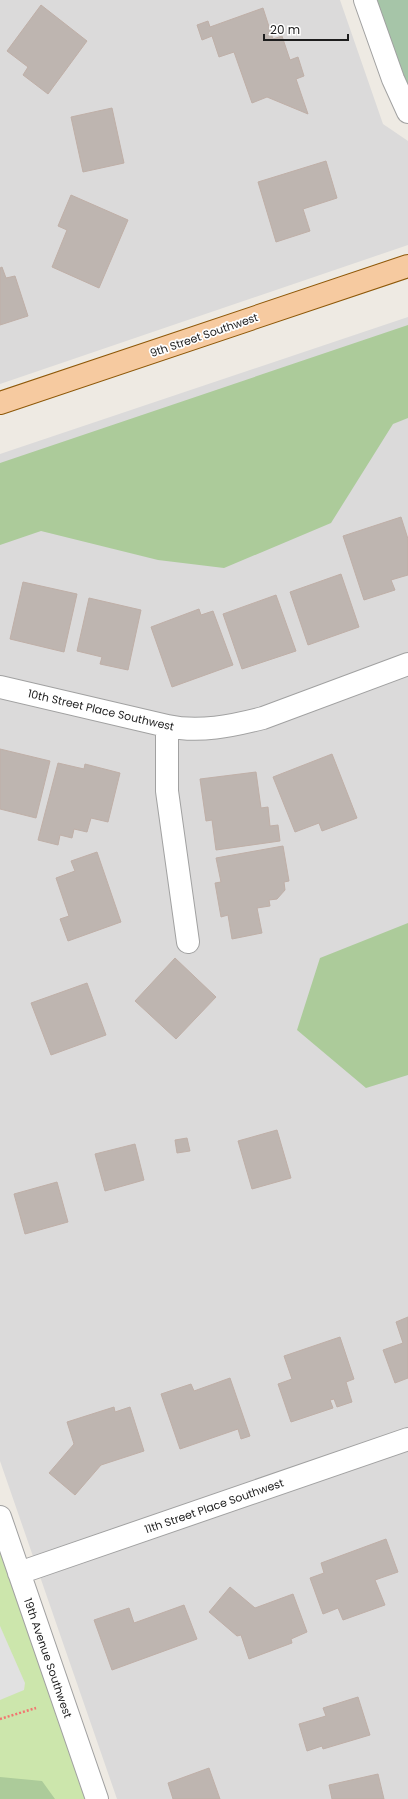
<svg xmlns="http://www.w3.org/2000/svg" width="408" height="1799" font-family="Poppins,sans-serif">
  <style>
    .residential { fill: #dbdada }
    .grass { fill: #cce6ac }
    .forest { fill: #accb9a }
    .cemetery { fill: #a6c5a8 }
    .parking { fill: #e1e1e1 }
    .building { fill: #beb5b0; stroke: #bfafa7 }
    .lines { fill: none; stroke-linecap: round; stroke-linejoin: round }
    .minor-casing { stroke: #a1a1a1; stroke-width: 24 }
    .major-casing { stroke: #8e5808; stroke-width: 24 }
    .path { stroke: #f27470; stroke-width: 2.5; stroke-dasharray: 2 2; stroke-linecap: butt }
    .minor { stroke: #fff; stroke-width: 22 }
    .major { stroke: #f6caa0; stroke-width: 22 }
    .labels { text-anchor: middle; stroke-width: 3.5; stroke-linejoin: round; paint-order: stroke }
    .street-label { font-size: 11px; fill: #1d1d1d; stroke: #fff }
  </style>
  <rect width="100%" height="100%" fill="#eeeae3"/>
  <path class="residential" d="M0,0H340L383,124L408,141V245L0,384Z
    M408,317V1799H117L0,1461V454Z"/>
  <path class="grass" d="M0,1517L97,1799H0Z"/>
  <path class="forest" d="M408,325V418L393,424L331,523L224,568L158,560L41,531L0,545V463Z
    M408,923V1075L366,1088L297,1030L320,958Z
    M0,1777L42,1781L55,1799H0Z"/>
  <path class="cemetery" d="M365,0H408V112Z"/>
  <path class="parking" d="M0,1626L25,1683L24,1690L0,1700Z"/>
  <path class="building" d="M41,5L87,41L48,94L23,75L28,67L7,51Z
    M263,8L273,39L282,36L290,60L298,57L304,76L296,79L308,114L267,97L252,103L234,52L219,57L212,36L202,40L197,25L208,21L210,27Z
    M112,108L124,163L83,172L71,117Z
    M326,161L337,198L303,209L310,231L276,242L258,182Z
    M71,195L128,220L99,288L52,267L67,230L58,226Z
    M2,267L6,278L15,276L28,316L0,325V268Z
    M401,517L408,539V575L391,580L395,590L364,600L343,536Z
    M341,574L359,627L308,645L290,592Z
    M23,582L77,594L64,652L10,639Z
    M276,595L296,651L242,669L223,614Z
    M89,598L141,610L128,670L100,664L102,657L77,651Z
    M199,609L201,615L213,611L233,665L172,687L151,627Z
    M0,749L50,761L36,818L0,809Z
    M332,754L357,818L322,831L319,823L295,832L273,777Z
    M58,763L84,769L85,764L120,773L108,822L91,818L87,832L74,829L72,838L60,835L58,845L38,840Z
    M256,772L261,808L268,807L270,826L278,825L280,841L216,850L212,820L206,821L200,779Z
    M283,846L289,881L284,882L285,890L277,899L269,900L270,906L257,908L262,933L232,939L228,915L221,917L215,883L221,882L216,858Z
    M97,852L121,922L68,941L60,919L69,916L56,878L75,871L71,861Z
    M175,958L216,997L176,1039L135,1001Z
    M87,983L106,1035L51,1055L31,1003Z
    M277,1130L291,1178L252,1189L238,1141Z
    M187,1138L190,1151L177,1153L175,1140Z
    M135,1144L144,1180L105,1191L95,1154Z
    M57,1182L68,1222L25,1234L14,1194Z
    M408,1317V1378L395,1383L383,1350L403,1343L396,1322Z
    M340,1337L354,1379L346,1382L352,1402L337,1407L334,1399L330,1400L333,1408L291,1422L278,1384L292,1379L284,1356Z
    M230,1378L250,1436L241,1439L238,1429L180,1449L161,1394L191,1384L194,1391Z
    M114,1407L115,1412L130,1407L144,1451L101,1465L75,1495L49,1473L74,1444L67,1422Z
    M386,1539L398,1572L375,1580L385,1605L343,1620L338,1608L323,1614L310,1578L324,1573L321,1563Z
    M230,1587L255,1608L293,1594L307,1632L291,1639L292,1643L249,1659L241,1635L237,1636L209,1612Z
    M184,1605L197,1639L112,1670L94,1620L129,1608L134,1623Z
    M358,1697L370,1735L323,1749L322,1746L307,1751L299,1724L326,1716L323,1708Z
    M209,1768L220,1799H173L168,1783Z
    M378,1774L384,1799H332L329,1785Z"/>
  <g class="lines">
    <g class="minor-casing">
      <path id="minor" d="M365,0L393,79L408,112
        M0,687L167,726C199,733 232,726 263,718L408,664
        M167,726V791L188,942
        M0,1517L97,1799
        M19,1573L408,1439"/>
    </g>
    <g class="major-casing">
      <path id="major" d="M0,403L408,266"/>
    </g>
    <path class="path" d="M0,1719L36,1708"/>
    <use href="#minor" class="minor"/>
    <use href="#major" class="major"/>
  </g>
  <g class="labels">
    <g class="street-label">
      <text transform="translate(204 335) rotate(-19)" y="4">9th Street Southwest</text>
      <text transform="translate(101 710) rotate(13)" y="4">10th Street Place Southwest</text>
      <text transform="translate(214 1506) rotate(-19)" y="4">11th Street Place Southwest</text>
      <text transform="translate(48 1658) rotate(71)" y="4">19th Avenue Southwest</text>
    </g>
  </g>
  <path d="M264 34v6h84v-6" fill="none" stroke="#1d1d1d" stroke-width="2"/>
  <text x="270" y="34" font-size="12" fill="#1d1d1d" stroke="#ffffff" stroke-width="3" paint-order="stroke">20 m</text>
</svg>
